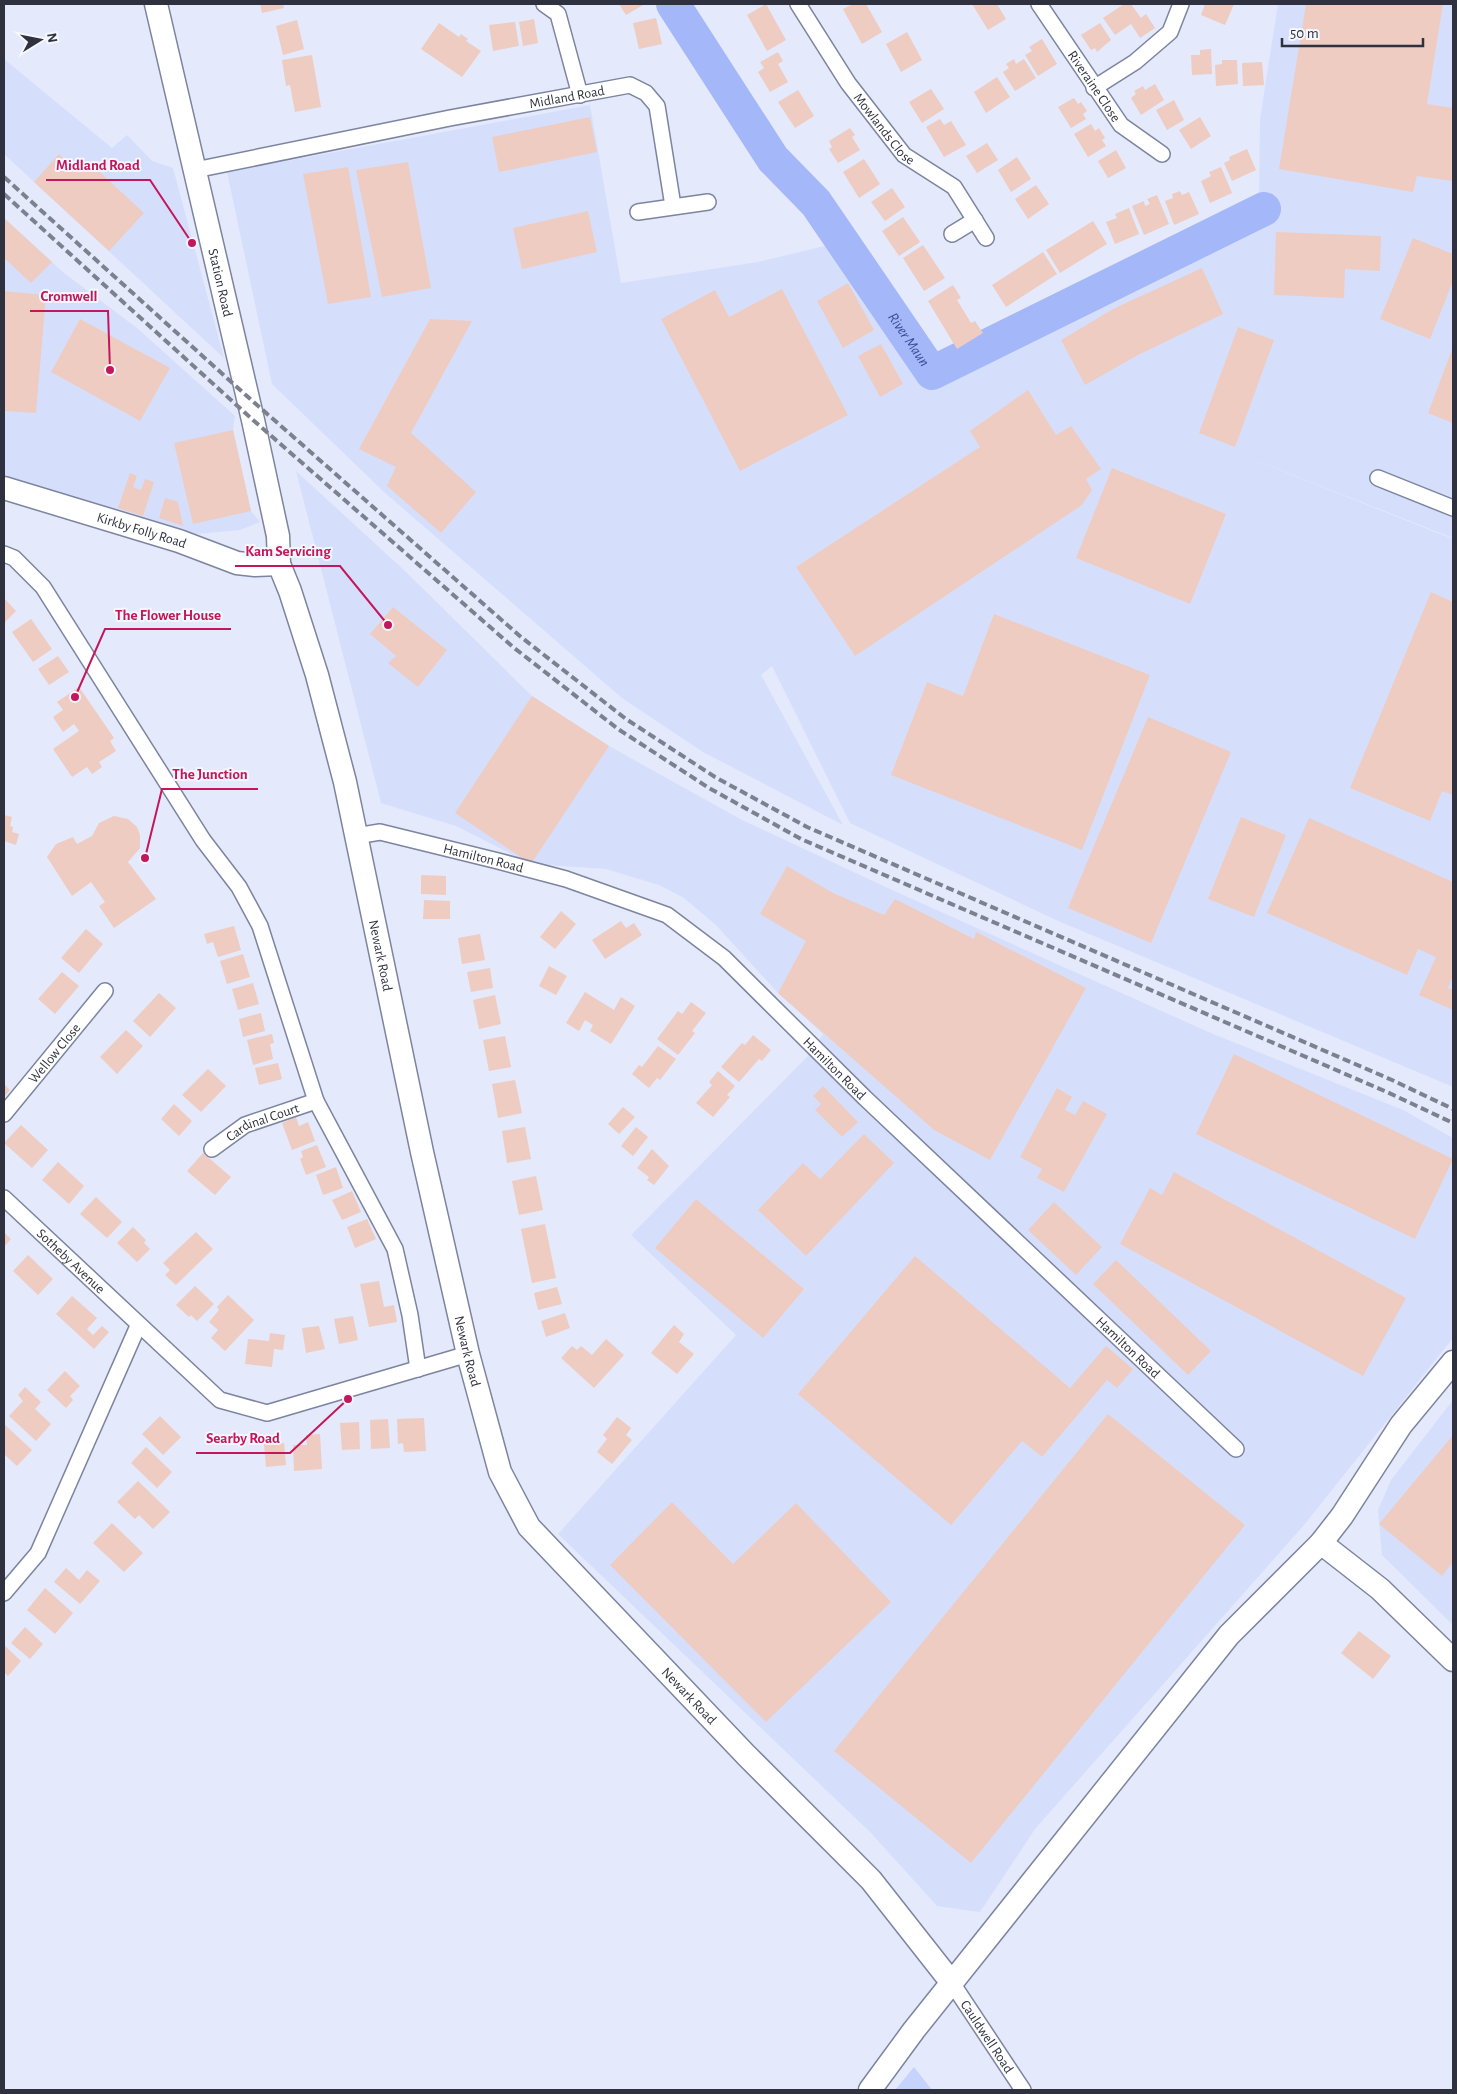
<svg xmlns="http://www.w3.org/2000/svg" width="1457" height="2094" font-family="'Alegreya Sans',sans-serif">
  <style>
    .built { fill: #d5dffc }
    .green { fill: #c6d3fd }
    .lines { fill: none; stroke-linecap: round; stroke-linejoin: round }
    .river { stroke: #a4b7f8; stroke-width: 34 }
    .building { fill: #eeccc1 }
    .street-casing { stroke: #7c849f; stroke-width: 18 }
    .secondary-casing { stroke: #7c849f; stroke-width: 25 }
    .street { stroke: #fff; stroke-width: 15 }
    .secondary { stroke: #fff; stroke-width: 22 }
    .rail { stroke: #7d808f; stroke-width: 4; stroke-dasharray: 8 4; stroke-linecap: butt }
    .labels { text-anchor: middle; stroke-width: 4; stroke-linejoin: round; paint-order: stroke }
    .street-label { font-size: 14px; fill: #2f323e; stroke: #f5f7fd }
    .water-label { font-size: 15px; font-style: italic; fill: #384894; stroke: #f5f7fd }
    .leader { fill: none; stroke: #c2185b; stroke-width: 2 }
    .callout-dot { fill: #c2185b; stroke: #f5f7fd; stroke-width: 2 }
    .callout-label { font-size: 15px; text-anchor: middle; font-weight: bold; fill: #c2185b; stroke: #f5f7fd; stroke-width: 4; stroke-linejoin: round; paint-order: stroke }
  </style>
  <rect width="100%" height="100%" fill="#e4e9fb"/>
  <path class="built" d="M1278,4H1453V538L1204,440L1453,539V1087L1056,920L850,823L772,666L761,675L843,825L703,752L622,698L384,492L272,384L227,172L590,105L621,283L758,262L837,243L936,389L1259,207L1260,119Z
    M4,59L112,148L127,135L152,161L173,168L224,358L4,154Z
    M4,218L64,273L137,328L235,416L233,430L251,511L260,522L240,530L196,534L113,513L4,476Z
    M296,471L406,572L532,696L609,746L742,820L892,890L1213,1034L1403,1110L1453,1138V1338L1304,1525L1035,1829L980,1912L937,1906L871,1833L558,1534L736,1335L631,1235L807,1057L823,1034L778,993L716,925L684,898L659,885L606,869L531,864L456,826L381,803Z
    M1453,1400V1625L1382,1555L1378,1510L1391,1480Z"/>
  <path class="green" d="M914,2067L932,2090H895Z"/>
  <g class="lines">
    <path class="river" id="s1" d="M673,4L773,159L816,203L932,373L1264,209"/>
  </g>
  <path class="building" d="M260,4H283L284,8L262,13Z
    M619,4H645L626,15Z
    M766,4L786,40L767,51L747,15Z
    M853,4H866L882,32L862,44L843,9Z
    M972,4H997L1006,19L988,30Z
    M1124,4H1131L1141,18L1146,14L1155,28L1140,38L1131,24L1115,35L1103,18Z
    M1205,4H1234L1225,25L1201,15Z
    M1306,4H1443L1427,104L1453,108V181L1417,176L1413,192L1279,169Z
    M656,18L662,44L639,49L633,23Z
    M534,19L538,43L523,46L519,22Z
    M297,20L304,49L283,55L276,26Z
    M515,22L519,46L493,51L489,25Z
    M439,23L459,37L461,34L468,39L466,41L481,51L462,77L421,49Z
    M1100,23L1111,40L1097,52L1095,48L1091,50L1081,35Z
    M907,32L922,60L901,72L886,44Z
    M1042,39L1057,64L1038,76L1025,55L1032,51L1029,47Z
    M1211,49L1212,74L1192,75L1191,55H1200V50Z
    M778,52L783,61L778,64L788,82L770,92L758,72L764,68L760,62Z
    M312,55L321,107L295,112L290,85L286,86L282,60Z
    M1014,59L1016,64L1024,59L1036,78L1015,91L1003,72L1009,68L1006,64Z
    M1222,60H1237L1238,84L1216,86L1215,65L1222,64Z
    M1262,62L1264,85L1243,86L1242,63Z
    M997,77L1010,97L986,113L974,92Z
    M1155,84L1164,100L1141,115L1131,98L1136,94L1134,91L1143,86L1145,90Z
    M931,89L944,109L922,123L909,102Z
    M798,90L814,116L795,128L778,102Z
    M1074,98L1078,104L1081,102L1087,111L1083,114L1086,119L1071,128L1058,107Z
    M1174,100L1184,120L1167,130L1156,110Z
    M590,117L597,152L499,172L492,137Z
    M1200,117L1211,136L1191,149L1179,130Z
    M940,119L944,125L951,121L966,145L944,157L926,127Z
    M1091,124L1095,131L1099,128L1105,138L1102,140L1106,146L1088,157L1074,134Z
    M850,128L855,135L852,137L860,150L838,163L829,149L832,147L829,141Z
    M987,143L998,160L977,173L966,156Z
    M1247,149L1256,170L1232,181L1224,163L1230,160L1229,157Z
    M1116,150L1126,168L1108,178L1098,161Z
    M59,154L79,173L89,162L144,213L109,251L34,182Z
    M1017,157L1031,179L1011,192L998,170Z
    M864,159L880,184L859,198L843,172Z
    M408,162L431,288L382,297L356,170Z
    M348,167L371,297L328,304L303,174Z
    M1221,167L1232,193L1210,203L1201,181L1211,176L1209,172Z
    M1036,185L1049,204L1028,219L1015,199Z
    M892,188L905,207L885,221L871,202Z
    M1180,191L1182,195L1189,192L1199,214L1174,225L1165,201L1173,198L1172,194Z
    M1157,195L1169,224L1144,235L1132,206L1144,201L1145,206L1150,204L1147,199Z
    M1129,208L1139,234L1115,244L1106,222L1117,218L1115,214Z
    M588,211L597,252L522,269L513,228Z
    M903,217L920,242L899,256L882,231Z
    M4,218L52,262L31,283L4,258Z
    M1093,221L1107,244L1060,273L1046,250Z
    M1276,232L1381,236L1380,271L1345,269L1344,298L1274,295Z
    M1413,238L1453,254V281L1430,339L1380,319Z
    M923,245L945,278L924,291L903,258Z
    M1043,252L1057,274L1006,307L992,285Z
    M1202,268L1223,314L1138,355L1085,385L1061,340L1115,308Z
    M848,283L874,330L843,348L817,301Z
    M953,285L961,298L957,300L971,323L975,321L983,333L957,349L928,301Z
    M782,289L848,415L740,471L661,319L715,290L729,317Z
    M4,291L46,295L36,413L4,411Z
    M80,319L170,368L140,421L51,372Z
    M430,319L472,321L411,433L476,492L441,533L387,486L396,467L359,449Z
    M1238,327L1274,340L1235,447L1199,433Z
    M881,344L903,384L880,397L858,356Z
    M1453,347V423L1428,413Z
    M1028,390L1056,435L1071,426L1101,469L1086,479L1092,490L1082,505L855,656L796,567L980,447L970,431Z
    M233,430L251,511L193,524L174,443Z
    M1112,468L1226,514L1190,604L1076,558Z
    M130,473L137,476L133,487L141,490L145,479L154,482L143,516L118,508Z
    M165,498L178,502L183,526L159,518Z
    M1431,592L1453,602V795L1442,791L1430,821L1350,788Z
    M4,598L16,611L4,623Z
    M393,607L447,650L418,687L388,663L396,656L370,634Z
    M994,614L1150,675L1082,850L891,775L927,682L963,696Z
    M31,619L52,649L33,662L12,632Z
    M58,656L69,672L49,685L38,669Z
    M79,687L114,738L110,741L116,751L99,762L102,767L92,774L87,767L72,777L53,749L79,731L74,724L63,732L53,717L63,710L57,702Z
    M532,696L609,746L531,864L455,813Z
    M1148,717L1231,752L1151,943L1068,908Z
    M4,815L12,817L10,826L13,827L12,832L19,834L16,845L4,841Z
    M114,816L128,819L137,827L140,835V848L128,862L156,899L114,928L99,906L105,902L91,882L72,896L47,857L56,844L73,837L77,844L92,836L99,823Z
    M1241,817L1286,835L1254,917L1208,899Z
    M1309,818L1453,882V976L1448,988L1453,990V1010L1419,995L1436,957L1418,949L1407,975L1267,913Z
    M787,866L833,893L884,915L895,899L974,939L976,932L1086,988L990,1160L934,1130L778,993L806,941L760,914Z
    M421,875L446,876V895L421,894Z
    M424,900L450,901V919H423Z
    M561,911L576,924L555,949L540,937Z
    M621,921L626,928L634,923L642,935L605,959L592,940Z
    M234,926L241,950L218,957L213,942L207,944L204,934Z
    M86,929L103,944L79,973L61,958Z
    M480,934L485,960L462,964L458,938Z
    M243,954L250,977L227,984L220,961Z
    M549,966L567,976L556,995L539,986Z
    M490,968L493,988L471,992L467,972Z
    M62,972L79,986L55,1014L38,999Z
    M253,983L259,1004L238,1010L232,989Z
    M585,992L614,1010L621,997L635,1006L611,1044L590,1031L593,1025L585,1020L579,1031L566,1023Z
    M159,993L176,1008L150,1037L133,1021Z
    M495,995L501,1024L479,1029L473,1000Z
    M691,1002L706,1013L692,1031L695,1033L678,1055L657,1039L678,1011L682,1014Z
    M261,1013L265,1031L243,1037L239,1019Z
    M126,1030L143,1046L117,1074L100,1057Z
    M272,1034L274,1043L270,1044L273,1059L253,1065L247,1040Z
    M753,1035L771,1050L762,1061L759,1059L739,1082L721,1067L742,1043L745,1045Z
    M505,1036L511,1067L489,1071L483,1040Z
    M658,1046L676,1059L660,1080L657,1078L649,1088L632,1074L639,1065L642,1067Z
    M1234,1054L1453,1159L1415,1239L1196,1134Z
    M278,1063L282,1079L259,1085L255,1068Z
    M208,1069L226,1086L201,1112L182,1095Z
    M718,1071L735,1086L727,1095L730,1097L713,1117L696,1103L712,1085L709,1082Z
    M515,1080L522,1113L498,1118L492,1084Z
    M4,1084L10,1090L4,1097Z
    M823,1086L858,1122L842,1137L815,1110L821,1104L813,1096Z
    M1057,1088L1072,1097L1065,1110L1075,1115L1083,1101L1107,1114L1064,1192L1037,1178L1042,1169L1020,1157Z
    M174,1104L192,1121L179,1136L161,1119Z
    M623,1107L635,1117L619,1134L608,1124Z
    M296,1117L299,1126L308,1122L315,1141L292,1150L282,1123Z
    M21,1125L48,1150L32,1168L4,1143Z
    M525,1127L531,1159L507,1163L502,1131Z
    M636,1127L648,1137L633,1156L621,1146Z
    M864,1134L894,1163L806,1256L758,1210L803,1163L820,1179Z
    M317,1145L326,1167L306,1175L300,1159L303,1157L301,1151Z
    M652,1149L669,1166L654,1185L647,1180L649,1177L637,1168Z
    M203,1153L231,1177L215,1195L187,1171Z
    M58,1162L84,1186L69,1204L42,1180Z
    M336,1167L343,1188L323,1195L316,1175Z
    M1174,1172L1406,1298L1363,1376L1120,1244L1150,1188L1162,1195Z
    M536,1176L543,1210L519,1215L512,1181Z
    M352,1191L361,1212L342,1220L332,1200Z
    M96,1197L122,1222L107,1238L80,1214Z
    M696,1199L804,1289L763,1338L655,1248Z
    M1054,1202L1102,1247L1076,1275L1028,1230Z
    M367,1219L376,1239L355,1248L347,1227Z
    M545,1224L556,1278L532,1283L521,1229Z
    M133,1227L146,1240L144,1243L150,1249L137,1262L117,1243Z
    M4,1232L11,1239L4,1247Z
    M196,1232L213,1249L176,1285L165,1275L170,1270L163,1263Z
    M28,1255L53,1279L38,1295L13,1271Z
    M915,1256L1070,1388L1106,1346L1133,1369L1117,1388L1107,1380L1042,1457L1022,1441L951,1525L798,1394Z
    M1116,1260L1211,1351L1188,1375L1093,1284Z
    M379,1281L384,1307L394,1305L397,1322L369,1327L360,1284Z
    M195,1286L214,1304L197,1321L191,1315L189,1317L176,1305Z
    M557,1287L562,1304L538,1310L534,1293Z
    M228,1295L254,1320L225,1351L211,1338L218,1330L209,1322L219,1310L217,1307Z
    M72,1296L97,1318L87,1329L93,1335L102,1326L109,1332L94,1349L56,1314Z
    M565,1313L570,1328L546,1337L541,1321Z
    M353,1316L358,1340L339,1344L334,1319Z
    M674,1325L684,1334L679,1342L694,1354L677,1374L651,1353Z
    M319,1326L325,1349L306,1353L302,1328Z
    M270,1333L285,1335L283,1350L274,1349L272,1367L245,1364L248,1339L269,1341Z
    M606,1339L624,1355L594,1388L561,1358L572,1346L577,1350L581,1346L592,1355Z
    M65,1371L80,1386L70,1396L73,1400L66,1408L47,1390Z
    M25,1387L41,1402L35,1409L51,1424L36,1441L9,1416L23,1401L18,1395Z
    M1108,1414L1245,1525L971,1863L834,1751Z
    M160,1416L181,1437L163,1455L142,1434Z
    M617,1417L631,1428L626,1435L632,1440L612,1464L597,1452L607,1439L603,1435Z
    M424,1418L426,1451L404,1452L403,1443L398,1444L397,1419Z
    M388,1419L390,1448L371,1449L370,1420Z
    M359,1422L360,1449L342,1450L340,1423Z
    M4,1424L32,1450L17,1466L4,1454Z
    M320,1434L322,1469L294,1471L293,1445H307L306,1435Z
    M1453,1435V1562L1442,1576L1379,1524Z
    M284,1443L286,1465L266,1467L264,1444Z
    M146,1447L172,1472L157,1488L131,1463Z
    M138,1481L170,1512L153,1529L139,1515L135,1519L117,1502Z
    M672,1502L733,1564L796,1503L891,1602L766,1722L610,1565Z
    M112,1523L143,1553L124,1572L93,1543Z
    M66,1568L79,1580L87,1570L100,1581L80,1604L54,1582Z
    M45,1588L73,1613L55,1634L27,1610Z
    M25,1627L43,1644L30,1659L11,1643Z
    M1359,1631L1391,1656L1373,1679L1341,1653Z
    M4,1645L21,1661L8,1676L4,1672Z"/>
  <g class="lines">
    <g class="street-casing">
      <g id="street">
        <path d="M544,4L558,14L580,95"/>
        <path id="s2" d="M798,4L848,83L904,155L954,187L986,238"/>
        <path id="s3" d="M1039,4L1121,125L1162,154"/>
        <path d="M1094,88L1135,62L1170,32L1181,4"/>
        <path id="s4" d="M195,170L450,118L630,85L646,93L657,106L673,206"/>
        <path d="M638,212L708,202"/>
        <path d="M952,234L975,220"/>
        <path d="M1378,478L1453,508"/>
        <path d="M4,554L14,558L43,587L203,840L239,887L260,926L316,1101L395,1249L410,1315L418,1369"/>
        <path id="s5" d="M356,836L380,832L498,861L566,879L667,915L724,958L865,1098L1236,1449"/>
        <path id="s6" d="M4,1114L105,991"/>
        <path id="s7" d="M212,1149L245,1125L316,1101"/>
        <path id="s8" d="M4,1198L220,1400L267,1413L468,1354"/>
        <path d="M4,1593L38,1553L138,1326"/>
        <path id="s9" d="M952,1983L1023,2090"/>
      </g>
    </g>
    <g class="secondary-casing">
      <g id="secondary">
        <path id="s10" d="M156,4L253,420L278,536L279,564L290,591L317,675L345,782L422,1152L468,1354L500,1472L529,1527L746,1755L871,1880L952,1983"/>
        <path id="s11" d="M4,488L179,541L237,563L255,565L279,564"/>
        <path d="M1321,1543L1380,1589L1453,1660"/>
        <path d="M870,2090L914,2030L1229,1635L1321,1543L1342,1516L1401,1425L1453,1362"/>
      </g>
    </g>
    <use href="#street" class="street"/>
    <use href="#secondary" class="secondary"/>
    <path class="rail" d="M4,177L248,397L521,637L626,719L715,777L807,827L1392,1080L1453,1109
      M4,194L253,420L513,647L618,729L709,788L801,839L1387,1092L1453,1123"/>
  </g>
  <g class="labels">
    <g class="street-label">
      <text dy="5" stroke="none"><textPath href="#s3" startOffset="99">Riveraine Close</textPath></text>
      <text dy="5" stroke="none"><textPath href="#s4" startOffset="379">Midland Road</textPath></text>
      <text dy="5" stroke="none"><textPath href="#s2" startOffset="152">Mowlands Close</textPath></text>
      <text dy="5" stroke="none"><textPath href="#s10" startOffset="286">Station Road</textPath></text>
      <text dy="5" stroke="none"><textPath href="#s11" startOffset="144">Kirkby Folly Road</textPath></text>
      <text dy="5" stroke="none"><textPath href="#s5" startOffset="131">Hamilton Road</textPath></text>
      <text dy="5" stroke="none"><textPath href="#s10" startOffset="979">Newark Road</textPath></text>
      <text dy="5" stroke="none"><textPath href="#s6" startOffset="79">Wellow Close</textPath></text>
      <text dy="5" stroke="none"><textPath href="#s5" startOffset="551">Hamilton Road</textPath></text>
      <text dy="5" stroke="none"><textPath href="#s7" startOffset="58">Cardinal Court</textPath></text>
      <text dy="5" stroke="none"><textPath href="#s8" startOffset="92">Sotheby Avenue</textPath></text>
      <text dy="5" stroke="none"><textPath href="#s5" startOffset="956">Hamilton Road</textPath></text>
      <text dy="5" stroke="none"><textPath href="#s10" startOffset="1384">Newark Road</textPath></text>
      <text dy="5" stroke="none"><textPath href="#s10" startOffset="1804">Newark Road</textPath></text>
      <text dy="5" stroke="none"><textPath href="#s9" startOffset="64">Cauldwell Road</textPath></text>
    </g>
    <g class="water-label">
      <text dy="5" stroke="none"><textPath href="#s1" startOffset="411">River Maun</textPath></text>
    </g>
  </g>
  <path class="leader" d="M192 243L150 180H46M110 370L108 311H30M388 625L340 566H235M75 697L105 629H231M145 858L162 789H258M348 1399L290 1453H196"/>
  <g class="callout-dot">
    <circle cx="192" cy="243" r="5"/>
    <circle cx="110" cy="370" r="5"/>
    <circle cx="388" cy="625" r="5"/>
    <circle cx="75" cy="697" r="5"/>
    <circle cx="145" cy="858" r="5"/>
    <circle cx="348" cy="1399" r="5"/>
  </g>
  <g class="callout-label">
    <text x="98" y="170">Midland Road</text>
    <text x="69" y="301">Cromwell</text>
    <text x="288" y="556">Kam Servicing</text>
    <text x="168" y="620">The Flower House</text>
    <text x="210" y="779">The Junction</text>
    <text x="243" y="1443">Searby Road</text>
  </g>
  <rect width="1457" height="2094" fill="none" stroke="#2f323e" stroke-width="10"/>
  <g transform="translate(40 40) rotate(80)" stroke="#f5f7fd" stroke-width="4" paint-order="stroke">
  <path d="M0-4L9 19L0 12L-9 19Z" fill="#2f323e"/>
  <text y="-8" font-size="14" font-weight="bold" text-anchor="middle" fill="#2f323e">N</text>
  </g>
  <path d="M1282 38v8h141v-8" fill="none" stroke="#2f323e" stroke-width="2.5"/>
  <text x="1290" y="38" font-size="15" fill="#2f323e" stroke="#f5f7fd" stroke-width="4" paint-order="stroke">50 m</text>
</svg>
